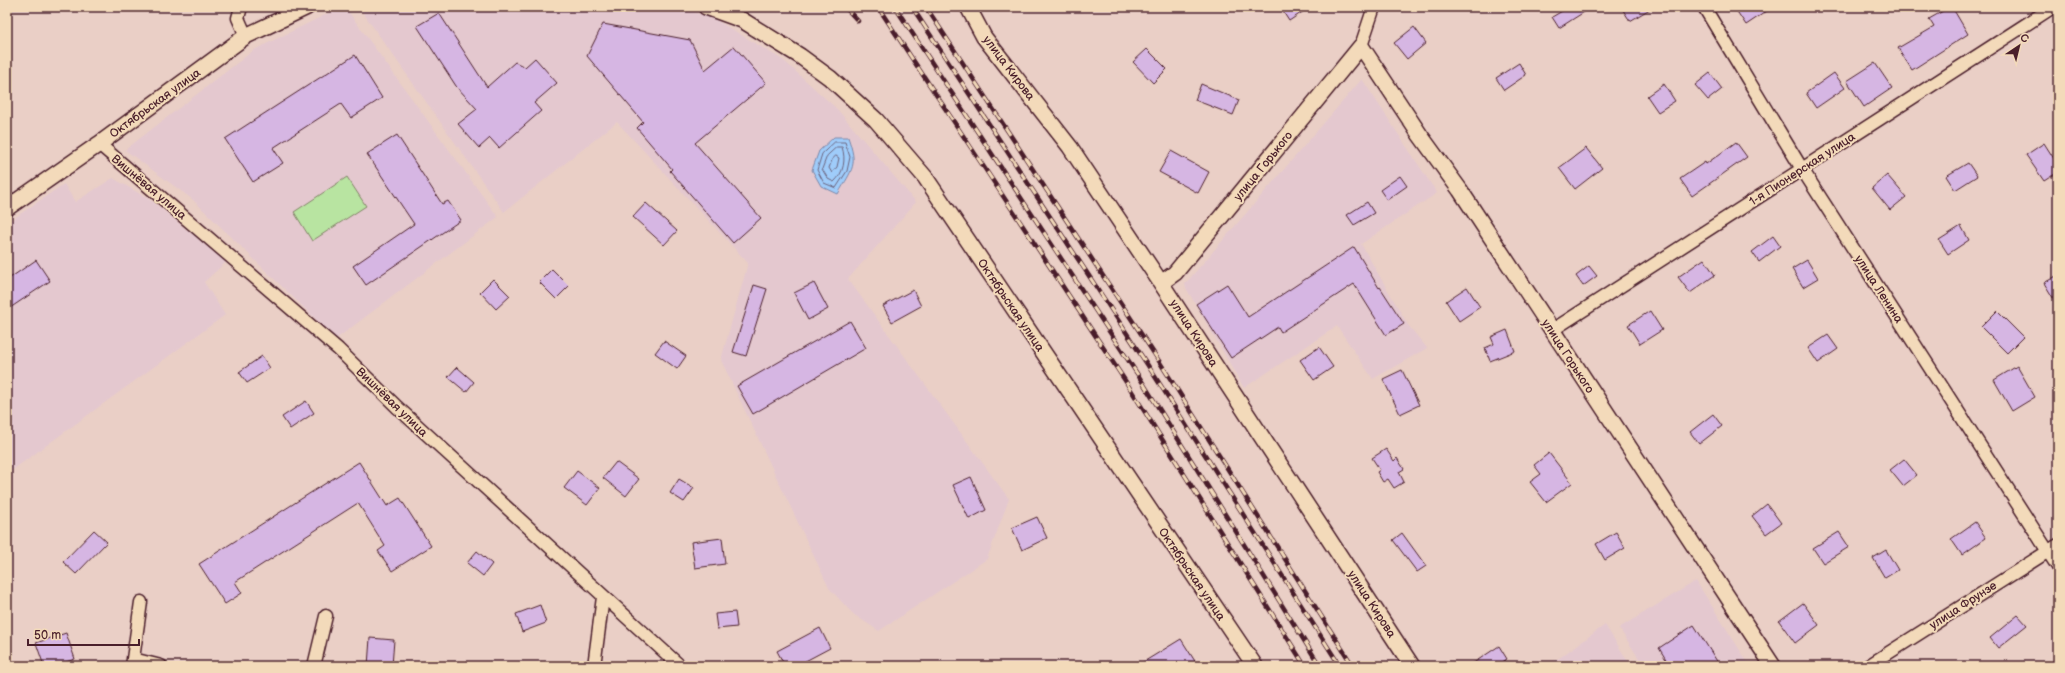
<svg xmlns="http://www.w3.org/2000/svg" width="2065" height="673" font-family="'Balsamiq Sans',sans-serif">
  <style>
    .built { fill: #e4c8cf }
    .green { fill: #b8e4a1; stroke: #818266 }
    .water { fill: #9fccfa; stroke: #7d87a7 }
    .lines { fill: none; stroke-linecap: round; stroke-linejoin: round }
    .shore { stroke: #6c647e; stroke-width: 1 }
    .building { fill: #d6b6e3; stroke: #4a1f2b }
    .minor-casing { stroke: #4a1f2b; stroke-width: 15 }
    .tertiary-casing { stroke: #4a1f2b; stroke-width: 18 }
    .minor { stroke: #f3daba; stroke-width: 12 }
    .tertiary { stroke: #f3daba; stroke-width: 15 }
    .rail-casing { stroke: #4a1f2b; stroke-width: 4.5 }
    .rail { stroke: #f3daba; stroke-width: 3; stroke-dasharray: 9; stroke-linecap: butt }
    .labels { text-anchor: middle; stroke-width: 4; stroke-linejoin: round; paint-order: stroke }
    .street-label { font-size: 12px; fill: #4a1f2b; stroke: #f3daba }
  </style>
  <rect width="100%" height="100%" fill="#eacfc6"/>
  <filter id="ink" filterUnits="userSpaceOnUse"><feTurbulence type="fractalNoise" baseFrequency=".025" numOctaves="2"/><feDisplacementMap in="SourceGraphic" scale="8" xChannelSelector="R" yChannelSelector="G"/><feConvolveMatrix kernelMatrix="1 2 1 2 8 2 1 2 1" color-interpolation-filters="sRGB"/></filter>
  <g filter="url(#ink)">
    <path class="built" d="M341,7H345L498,217L336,339L192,199L125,150L254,50Z
      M359,7H677L713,18L783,60L837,109L916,202L848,279L1009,499L987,559L879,631L853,614L829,588L721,360L748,263L617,122L504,212Z
      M1362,79L1437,193L1361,244L1408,325L1427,348L1373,379L1337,326L1244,388L1186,288L1185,284Z
      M113,178L152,201L226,262L204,282L225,315L7,474V223L64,184L75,202Z
      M1696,581L1750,666H1644L1619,628Z
      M1605,625L1631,666H1548Z"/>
    <path class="green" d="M347,177L366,206L312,241L294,212Z"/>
    <path class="water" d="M834,137H848C858,166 853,168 838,194L821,186L812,170L819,151Z"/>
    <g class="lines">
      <path class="shore" d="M835,142H845L850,157L847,171L836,188L824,183L817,170L822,154Z
        M837,147H842C846,159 844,173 834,182L828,179L822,169L827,156Z
        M836,156L839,158L837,167L832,173L829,168L832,160Z"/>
    </g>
    <path class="building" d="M1280,7H1310L1289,21Z
      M1569,7H1592L1559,28L1552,17Z
      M1621,7H1653L1630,21Z
      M1734,7H1773L1746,25Z
      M1950,7H1952L1968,34L1912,70L1898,48L1934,27L1929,19Z
      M439,13L487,87L515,62L525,67L535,58L557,83L534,103L541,111L499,148L490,138L479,148L458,124L477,109L456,86L417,26Z
      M603,24L690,40L705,70L734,46L766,83L695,143L761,218L733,243L670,171L672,169L637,128L643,122L587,56Z
      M1414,27L1426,43L1407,59L1394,43Z
      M1147,49L1167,69L1153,83L1133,62Z
      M355,55L382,98L351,118L341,104L273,148L283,163L253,182L225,139Z
      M1519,63L1526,75L1504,90L1496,78Z
      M1875,63L1892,88L1864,107L1847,81Z
      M1710,73L1722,89L1708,100L1695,85Z
      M1834,73L1845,88L1816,108L1806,93Z
      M1201,84L1239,100L1233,115L1195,100Z
      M1664,84L1675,101L1658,112L1647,96Z
      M397,135L442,204L448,201L461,220L366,285L353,266L414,224L367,154Z
      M1736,142L1747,157L1692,196L1680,179L1705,162L1706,164Z
      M2044,143L2058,165V172L2044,181L2026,155Z
      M1586,148L1602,168L1575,189L1559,168Z
      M1171,151L1209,172L1198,193L1159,172Z
      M1968,163L1977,176L1955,190L1946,176Z
      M1887,175L1906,197L1890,210L1872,188Z
      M1400,176L1407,186L1387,200L1380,190Z
      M1367,202L1374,213L1354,225L1347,215Z
      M646,203L677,231L664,245L633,217Z
      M1961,226L1969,240L1948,254L1939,240Z
      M1773,236L1780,246L1759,262L1752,252Z
      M1354,247L1379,288L1380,287L1404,324L1386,335L1354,284L1281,332L1278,327L1231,358L1196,304L1227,284L1248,317Z
      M1704,259L1715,275L1690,293L1678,277Z
      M36,260L50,281L7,310V280Z
      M1807,260L1818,278L1803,287L1792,269Z
      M1589,266L1597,276L1583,286L1576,276Z
      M552,269L569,286L556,299L539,282Z
      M2058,275V306L2044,283Z
      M493,279L510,296L496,309L480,292Z
      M814,283L828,309L808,320L794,293Z
      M754,285L767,289L746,356L733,352Z
      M1467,287L1480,307L1459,321L1446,301Z
      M913,290L921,306L892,322L883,306Z
      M1650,311L1662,330L1640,344L1628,325Z
      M1997,311L2023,337L2007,353L1981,327Z
      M850,321L866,348L753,414L737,386Z
      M1507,330L1515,351L1490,361L1485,348L1494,344L1491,337Z
      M1828,335L1838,349L1818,363L1808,348Z
      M664,341L686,356L677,369L655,353Z
      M1319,347L1333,367L1314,380L1300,360Z
      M262,356L270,368L247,383L239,372Z
      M2017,366L2035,397L2012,411L1994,380Z
      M457,367L474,382L466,392L448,377Z
      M1402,370L1419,405L1400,414L1383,379Z
      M306,401L314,413L290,429L282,417Z
      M1713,414L1722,426L1699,444L1690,432Z
      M1386,449L1394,461L1397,458L1404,469L1399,472L1404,482L1394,488L1388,479L1383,482L1377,472L1380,470L1372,458Z
      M1549,453L1572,483L1546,502L1530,482L1541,474L1534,465Z
      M1904,459L1917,475L1903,486L1890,470Z
      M359,462L387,506L400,498L431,546L392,571L378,551L385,546L358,503L235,582L242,593L225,604L199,564Z
      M616,462L639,479L626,496L603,478Z
      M577,471L600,488L587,505L564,488Z
      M971,477L986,510L969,519L953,485Z
      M679,479L694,488L684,502L670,493Z
      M1767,504L1781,523L1766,534L1752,516Z
      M1037,517L1047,538L1022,550L1012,528Z
      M1975,522L1986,538L1962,555L1951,539Z
      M94,530L107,542L76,574L63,562Z
      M1616,532L1625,548L1605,560L1596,544Z
      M1839,532L1849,547L1823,563L1813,548Z
      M1402,533L1426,566L1417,572L1393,540Z
      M722,538L725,564L695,568L691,542Z
      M1886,550L1898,570L1885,578L1873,558Z
      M477,551L492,564L483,576L467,563Z
      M1803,603L1819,625L1795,643L1779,621Z
      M540,605L546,623L522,632L516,614Z
      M735,612L737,627L717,629L715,614Z
      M2018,615L2027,625L1998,648L1990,638Z
      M1694,625L1720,666H1670L1659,648Z
      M820,628L830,648L796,666H785L777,651Z
      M66,633L75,659L53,666H44L36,643Z
      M370,638L394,640L392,666H368Z
      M1181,639L1198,666H1137Z
      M1499,646L1507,659L1496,666H1469Z"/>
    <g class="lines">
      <g class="minor-casing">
        <path id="minor" d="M241,7L238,18L246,36
          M1704,7L1802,169L2058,567
          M1361,46L1374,7
          M99,144L338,349L397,407L680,666
          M1551,331L2053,7
          M133,659L161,666
          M132,666L141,602
          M314,666L326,616
          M594,666L603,597
          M1868,666L2058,545"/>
      </g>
      <g class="tertiary-casing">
        <path id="tertiary" d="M706,7L742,20L800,56L830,78L876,120L925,177L1255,666
          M968,7L984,37L1070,147L1161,283L1412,666
          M7,208L99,144L246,36L307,7
          M1161,283L1175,273L1361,46L1420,135L1460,190L1773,666"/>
      </g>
      <use href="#minor" class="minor"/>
      <use href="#tertiary" class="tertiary"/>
      <g class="rail-casing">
        <path id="rail" d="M845,7L858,21
          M878,7L1126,382L1305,666
          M895,7L1138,375L1320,666
          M912,7L1147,364L1340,666
          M926,7L1159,361L1353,666"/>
      </g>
      <use href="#rail" class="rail"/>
    </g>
  </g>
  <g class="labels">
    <g class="street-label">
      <text transform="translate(1009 68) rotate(53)" y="4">улица Кирова</text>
      <text transform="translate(155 103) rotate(-36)" y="4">Октябрьская улица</text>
      <text transform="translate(1263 166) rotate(-51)" y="4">улица Горького</text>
      <text transform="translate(1802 169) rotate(-33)" y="4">1-я Пионерская улица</text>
      <text transform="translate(149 187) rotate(40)" y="4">Вишнёвая улица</text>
      <text transform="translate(1879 289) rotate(57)" y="4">улица Ленина</text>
      <text transform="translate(1011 305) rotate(56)" y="4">Октябрьская улица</text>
      <text transform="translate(1194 333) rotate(57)" y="4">улица Кирова</text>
      <text transform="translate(1568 356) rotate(57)" y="4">улица Горького</text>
      <text transform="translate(392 402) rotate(44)" y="4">Вишнёвая улица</text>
      <text transform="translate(1192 574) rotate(56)" y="4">Октябрьская улица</text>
      <text transform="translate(1372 604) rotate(57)" y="4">улица Кирова</text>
      <text transform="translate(1963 605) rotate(-33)" y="4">улица Фрунзе</text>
    </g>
  </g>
  <rect width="2065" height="673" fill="none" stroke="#f3daba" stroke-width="24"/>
  <rect x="12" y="12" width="2041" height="649" fill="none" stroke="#4a1f2b" stroke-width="1.5" filter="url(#ink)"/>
  <g transform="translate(2019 46) rotate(35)" stroke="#f3daba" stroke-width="3" paint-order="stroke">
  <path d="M0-3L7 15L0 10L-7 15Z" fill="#4a1f2b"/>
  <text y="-6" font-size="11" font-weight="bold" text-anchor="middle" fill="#4a1f2b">С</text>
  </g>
  <path d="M28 639v6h111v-6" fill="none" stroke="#4a1f2b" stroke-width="2"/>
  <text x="34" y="639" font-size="12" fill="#4a1f2b" stroke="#f3daba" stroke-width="3" paint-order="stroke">50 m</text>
</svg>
